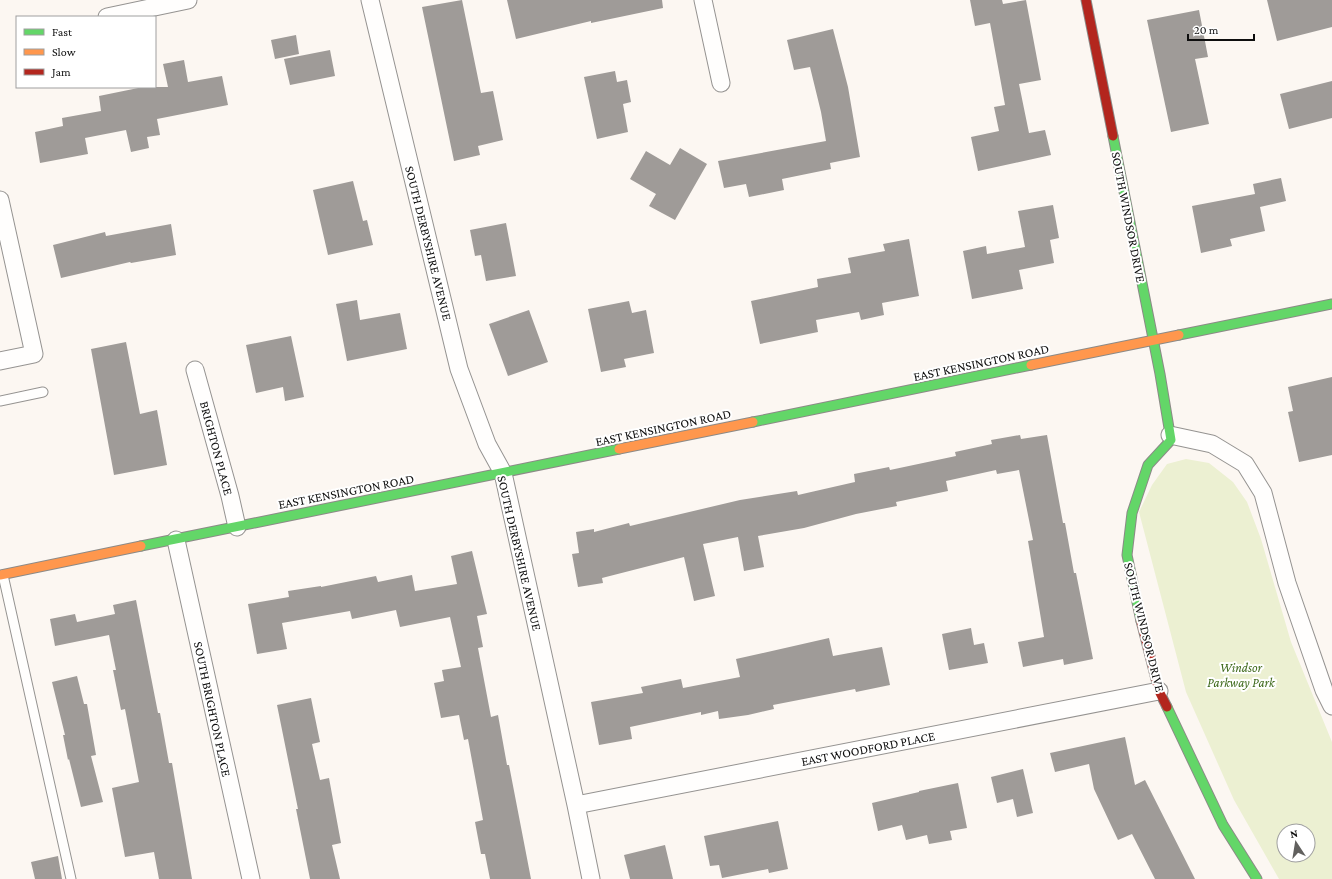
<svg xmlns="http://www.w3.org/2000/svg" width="1332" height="879" font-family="'Crimson Pro',serif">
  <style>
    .green { fill: #ecf0d2; fill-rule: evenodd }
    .building { fill: #9f9b98 }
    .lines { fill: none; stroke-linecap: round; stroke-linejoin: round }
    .lane-casing { stroke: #959391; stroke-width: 11 }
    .street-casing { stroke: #959391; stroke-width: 19 }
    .fast-casing { stroke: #8c8a87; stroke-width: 11 }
    .slow-casing { stroke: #8c8a87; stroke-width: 11 }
    .jam-casing { stroke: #8c8a87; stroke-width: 11 }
    .lane { stroke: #fffefd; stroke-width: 9 }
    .street { stroke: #fffefd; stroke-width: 17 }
    .fast { stroke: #63d668; stroke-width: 9 }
    .slow { stroke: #ff974d; stroke-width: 9 }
    .jam { stroke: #b3261e; stroke-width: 9 }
    .labels { text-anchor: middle; stroke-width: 4; stroke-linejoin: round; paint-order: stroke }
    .street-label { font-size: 13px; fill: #0e0e0e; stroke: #fff }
    .park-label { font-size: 13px; font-style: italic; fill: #3e691b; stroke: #fff }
  </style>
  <rect width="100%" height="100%" fill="#fcf7f2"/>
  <path class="green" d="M1186,459L1209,463L1233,482L1247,502L1261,539L1291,642L1332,742V879H1279L1234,800L1186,692L1139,512L1152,485L1167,464ZM1284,831H1308V855H1284Z"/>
  <path class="building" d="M462,0L481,93L493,91L503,140L478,146L480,155L454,161L422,7Z
    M507,0H662L663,8L591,23V21L516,39Z
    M970,0H1002L1003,4L1026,0L1041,80L1019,84L1029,133L1045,130L1051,155L978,171L971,137L999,131L994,107L1005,105L990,23L975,26Z
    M1267,0H1332V27L1277,41Z
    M1199,10L1208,57L1195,59L1209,124L1171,132L1147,20Z
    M833,29L848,87L860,157L830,163L831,169L782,179L784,190L749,197L746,184L724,188L718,161L826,141L821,112L810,67L794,70L787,40Z
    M296,35L299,54L275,59L271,40Z
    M330,50L335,76L290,85L284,59Z
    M184,60L188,82L222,76L228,105L157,119L160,135L147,137L149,148L131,152L126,130L85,138L88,154L40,163L35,132L63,126L62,118L101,111L99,96L143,87H168L163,64Z
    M615,71L617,82L627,80L631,102L623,104L628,132L597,139L584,77Z
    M1332,81V118L1289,129L1280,94Z
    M680,148L707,164L675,220L649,206L656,194L630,179L646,151L670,165Z
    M1281,178L1286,201L1260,207L1265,231L1230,239L1232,246L1201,253L1192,206L1255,194L1253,184Z
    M353,181L363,221L367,220L373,245L328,255L313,190Z
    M1053,205L1059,238L1050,240L1054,263L1019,270L1023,289L972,299L963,251L986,246L987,254L1025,247L1018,211Z
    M506,223L516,276L486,281L481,255L475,256L470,230Z
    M171,224L176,255L131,263L130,262L61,278L53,245L105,232L106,236Z
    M909,239L919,296L882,303L884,315L861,320L859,312L816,320L818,332L760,344L751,301L818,287L817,279L851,273L848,258L885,251L883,244Z
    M357,300L360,320L400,313L407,349L347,361L336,304Z
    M629,301L632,313L646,310L654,353L624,359L626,367L601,372L588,309Z
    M529,310L548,362L508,376L489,324Z
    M291,336L304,397L285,401L283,387L256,393L246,345Z
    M126,342L140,414L157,410L167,465L114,475L91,349Z
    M1332,377V455L1299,462L1288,412L1293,411L1288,387Z
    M1020,435L1021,439L1047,435L1063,523H1065L1074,573H1076L1093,659L1064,665L1063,659L1023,667L1018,642L1044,637L1028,541L1033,540L1019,470L997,474L996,470L946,481L948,491L896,502L897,506L856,514L804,528L758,536L764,567L744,571L738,537L703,544L715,596L694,601L684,557L602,578L603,583L578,587L572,554L579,553L576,532L594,529V532L629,523L630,526L740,500L797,491L798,495L855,482L854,474L889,467L890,470L956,456L955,452L992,444L991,440Z
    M472,551L487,614L477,616L483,647L478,648L491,717L498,715L507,765H509L531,879H490L485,854H481L475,822L483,820L468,739L464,740L459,715L441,718L434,683L444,681L442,670L461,667L450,617L400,627L396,610L352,619L350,611L282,623L287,649L257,654L248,604L289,597L288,591L321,586V587L376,576L378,582L412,575L415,591L457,584L451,556Z
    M136,600L158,713H160L169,763H172L192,879H159L154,852L125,857L112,788L139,782L125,709L121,710L113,670H116L109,635L55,646L50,619L75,614L77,622L115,614L113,605Z
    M971,628L974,645L984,643L988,663L949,670L942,634Z
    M829,638L833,656L882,647L890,685L856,692L855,689L773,705L774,709L748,715L719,719L718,711L701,715V712L630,727L632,739L599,745L591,702L643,693L641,687L681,679L683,688L740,677L736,659Z
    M77,676L84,704H87L96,755L91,756L103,802L81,807L69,759L68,760L63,735H65L52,682Z
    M311,698L320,742L312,744L320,780L329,778L341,843L332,845L340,879H310L296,809H298L277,705Z
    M1125,737L1135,785L1145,780L1195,879H1155L1132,834L1118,840L1094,789L1089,764L1055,772L1050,753Z
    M1023,769L1033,813L1017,817L1013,799L997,803L991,777Z
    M958,783L967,828L950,831L952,840L929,844L927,835L906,840L902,825L878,831L872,803L919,792V791Z
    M778,821L788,869L769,873L768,869L722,878L719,865L710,866L704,836Z
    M665,845L673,879H630L624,855Z
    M58,856L62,879H35L31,862Z"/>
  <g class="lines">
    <g class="lane-casing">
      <path id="lane" d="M0,401L43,392
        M3,575L71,879"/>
    </g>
    <g class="street-casing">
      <path id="street" d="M370,0L459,369L487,444L503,473L576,805L591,879
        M703,0L721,83
        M107,17L188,0
        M0,200L34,354L0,361
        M195,370L230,496L237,527
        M1170,435L1212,444L1245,464L1263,493L1287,583L1324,690L1332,706
        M176,540L251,879
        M576,805L1159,691"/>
    </g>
    <g class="fast-casing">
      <path id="fast" d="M1113,136L1160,374L1171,440L1148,465L1132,513L1127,555L1141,621
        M1179,335L1332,304
        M753,422L1031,365
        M141,546L619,449
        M1167,707L1223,825L1257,879"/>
    </g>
    <g class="slow-casing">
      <path id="slow" d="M1031,365L1179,335
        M619,449L753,422
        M0,575L141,546"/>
    </g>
    <g class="jam-casing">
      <path id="jam" d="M1086,0L1113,136
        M1141,621L1159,691L1167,707"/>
    </g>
    <use href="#lane" class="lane"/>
    <use href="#street" class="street"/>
    <use href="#fast" class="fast"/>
    <use href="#slow" class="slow"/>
    <use href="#jam" class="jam"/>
  </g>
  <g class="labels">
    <g class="street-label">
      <text transform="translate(1129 217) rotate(79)" y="5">SOUTH WINDSOR DRIVE</text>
      <text transform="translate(429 243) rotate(76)" y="5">SOUTH DERBYSHIRE AVENUE</text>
      <text transform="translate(981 362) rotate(-12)" y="5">EAST KENSINGTON ROAD</text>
      <text transform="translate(663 427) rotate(-12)" y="5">EAST KENSINGTON ROAD</text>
      <text transform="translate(217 448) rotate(75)" y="5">BRIGHTON PLACE</text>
      <text transform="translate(346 491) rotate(-11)" y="5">EAST KENSINGTON ROAD</text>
      <text transform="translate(520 553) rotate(77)" y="5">SOUTH DERBYSHIRE AVENUE</text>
      <text transform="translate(1145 627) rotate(76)" y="5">SOUTH WINDSOR DRIVE</text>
      <text transform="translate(213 709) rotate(78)" y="5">SOUTH BRIGHTON PLACE</text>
      <text transform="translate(868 748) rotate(-11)" y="5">EAST WOODFORD PLACE</text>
    </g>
    <g class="park-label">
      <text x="1241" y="672">Windsor<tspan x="1241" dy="15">Parkway Park</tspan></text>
    </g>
  </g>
  <rect x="16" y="16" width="140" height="72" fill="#ffffff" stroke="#9f9f9f"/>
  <rect x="24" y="29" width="20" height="6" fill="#63d668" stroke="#9f9f9f"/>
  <text x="52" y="36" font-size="12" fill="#0e0e0e">Fast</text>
  <rect x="24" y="49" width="20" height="6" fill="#ff974d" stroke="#9f9f9f"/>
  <text x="52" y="56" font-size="12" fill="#0e0e0e">Slow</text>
  <rect x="24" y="69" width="20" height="6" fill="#b3261e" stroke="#9f9f9f"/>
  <text x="52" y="76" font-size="12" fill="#0e0e0e">Jam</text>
  <g transform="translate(1296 843) rotate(348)"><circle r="19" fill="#ffffff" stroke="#9f9f9f"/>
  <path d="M0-3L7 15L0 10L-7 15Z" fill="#61605e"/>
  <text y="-6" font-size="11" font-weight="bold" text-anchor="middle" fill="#0e0e0e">N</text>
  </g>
  <path d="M1188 34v6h66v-6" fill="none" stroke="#0e0e0e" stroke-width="2"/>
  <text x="1194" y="34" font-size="12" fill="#0e0e0e" stroke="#ffffff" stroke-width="3" paint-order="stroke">20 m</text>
</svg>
